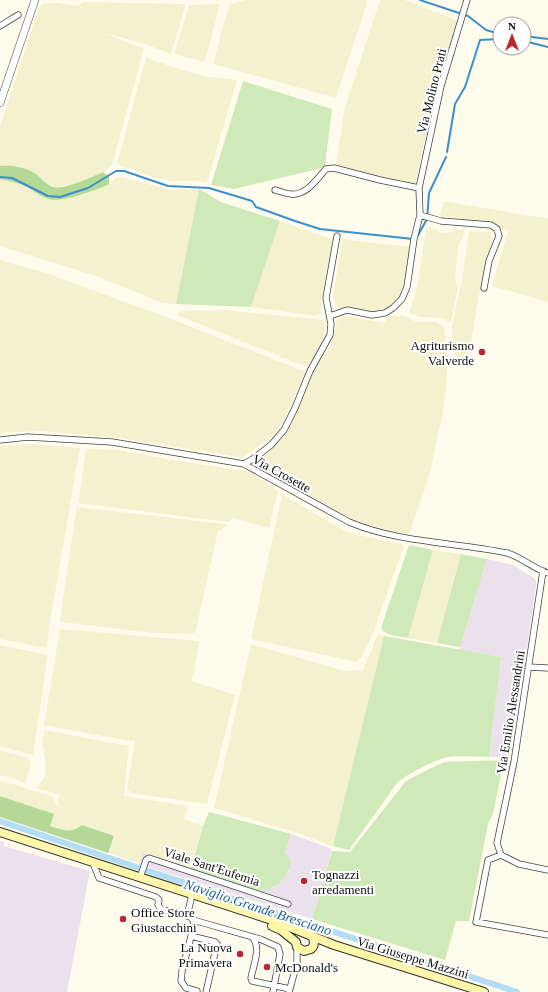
<svg xmlns="http://www.w3.org/2000/svg" width="548" height="992" font-family="'Times New Roman',serif">
  <style>
    .industrial { fill: #ebe1ec }
    .farmland { fill: #f4f2ce }
    .green { fill: #d0e9b8 }
    .forest { fill: #b4d997 }
    .lines { fill: none; stroke-linecap: round; stroke-linejoin: round }
    .stream { stroke: #3a90cc; stroke-width: 2 }
    .canal { stroke: #b3dcf5; stroke-width: 6 }
    .minor-casing { stroke: #404040; stroke-width: 7 }
    .tertiary-casing { stroke: #404040; stroke-width: 8 }
    .secondary-casing { stroke: #2f2f2f; stroke-width: 10 }
    .minor { stroke: #fff; stroke-width: 5.5 }
    .tertiary { stroke: #fff; stroke-width: 7 }
    .secondary { stroke: #fef6a9; stroke-width: 8 }
    .poi-dot { fill: #bc262b; stroke: #fff; stroke-width: 1.5 }
    .labels { text-anchor: middle; stroke-width: 4; stroke-linejoin: round; paint-order: stroke }
    .street-label { font-size: 13px; fill: #0d0d0d; stroke: #fff }
    .poi-label { font-size: 13px; fill: #0d0d0d; stroke: #fff; text-anchor: start }
    .water-label { font-size: 14px; font-style: italic; fill: #18619e; stroke: #fff }
  </style>
  <rect width="100%" height="100%" fill="#fffced"/>
  <path class="industrial" d="M487,559L513,565L534,578L536,581V586L526,655L508,757H489L501,657L459,650Z
    M291,834L332,849L312,919L139,864L142,852L252,889L273,888L282,881L289,871L285,853Z
    M0,841L5,842L4,846L90,871L67,992H0Z"/>
  <path class="farmland" d="M247,0H368L336,98L213,64L229,4Z
    M380,0H405L458,21L436,87L415,185L351,170L336,163L345,107Z
    M83,2L186,4L171,54L145,44L105,33L144,49L112,165L103,172L88,179L71,185L55,187L49,184L34,173L8,166H0V126L39,7L43,4L57,3L79,6Z
    M220,4L205,62L174,54L189,5Z
    M146,57L167,65L204,76L237,80L207,183L198,181H172L155,178L117,164Z
    M117,177H121L171,190L199,189L176,304L162,303L96,276L0,246V179L10,181L26,187L49,199L109,184Z
    M444,201L530,216L548,218V302L492,286L508,231L496,224L440,216Z
    M280,221L325,237L334,239L322,299L321,313L316,316L251,307Z
    M428,227L435,229L439,232L448,233L454,229L465,231L458,247L455,280L458,287L451,323L442,318L420,317L409,313L417,288L426,230Z
    M469,231L489,232L492,236L493,240L478,300L467,367L455,359L452,325L461,285Z
    M342,239L410,247L405,287L400,299L393,306L385,311L376,314L346,308H338L333,298Z
    M0,260L49,274L174,320L306,372L282,423L274,435L266,441L243,457H239L119,438L39,431L0,433Z
    M224,310L326,320L325,333L321,348L307,366L291,361L177,315L179,311Z
    M347,316L385,323L387,317L392,316H405L417,322H436L444,327L448,360L446,390L443,412L429,477L409,534L358,523L255,464L254,460L255,457L279,442L285,436L291,425L311,375L330,346L334,337L337,319Z
    M30,444L80,448L50,622L47,648L0,639V446Z
    M86,449L118,450L172,460L251,472L278,491L269,528L233,518L228,522L78,503Z
    M282,494L345,531L354,534L401,544L404,546L374,630L362,657L357,662L251,639Z
    M77,507L226,524L227,526L218,531L195,634L152,633L62,622L60,619L74,525Z
    M433,550L461,554L437,643L408,638Z
    M60,629L200,641L192,681L235,695L207,804L131,793L127,789L135,740L129,741L44,725Z
    M378,634L384,636L333,846L294,832L214,808L251,644L345,671L363,670Z
    M0,645L48,655L33,755L0,746Z
    M44,730L129,746L124,796L188,806L184,819L203,826L191,869L143,852L139,864L108,853L114,836L76,830L65,831L50,826L53,814L0,796V780L54,797L56,805H58L59,795L37,788L45,776V758L42,743Z
    M0,750L28,758L31,765L26,783L0,775Z"/>
  <path class="green" d="M243,81L332,109L325,166L322,168L234,189L211,185Z
    M199,189L221,202L280,221L251,307L176,304Z
    M409,545L433,550L408,638C400,636 385,636 381,628Z
    M461,554L487,559L460,647L437,643Z
    M384,636L501,657L489,757C474,757 458,755 444,758C431,762 407,774 397,783L349,850L333,846Z
    M504,760L493,814L488,824L469,921H456L445,960L312,919L332,851L350,852L406,781L427,770L445,762Z
    M209,812L291,834L285,853C291,858 292,862 289,869C285,880 275,889 264,890C248,892 208,875 191,869L203,826Z"/>
  <path class="forest" d="M0,166C12,165 25,167 36,174C41,178 46,184 53,187C64,190 92,177 103,172L109,177V184C98,190 60,203 49,199C41,197 34,191 27,187C19,183 9,181 0,179Z
    M0,796L54,814L50,826C63,830 71,834 82,825L114,836L108,853L0,817Z"/>
  <g class="lines">
    <path class="stream" d="M420,0L468,16L486,30L500,34
      M524,36L548,39
      M524,41L548,47
      M447,152L455,104L465,87L480,40L500,39
      M0,177L12,178L48,196L60,197L88,188L116,171H124L168,186L209,188L252,201L256,207L295,221L320,229L413,239
      M417,237L427,219L429,193L446,157"/>
    <path class="canal" d="M0,821L103,856L517,992"/>
    <g class="minor-casing">
      <path id="minor" d="M0,26L18,15
        M275,190C280,191 286,194 291,194C306,196 317,179 326,169L334,168L380,180L419,188
        M420,215L441,221L491,225L497,229L499,236L489,261L484,288
        M330,316L347,310L372,315L385,313L393,308L402,299L407,287L414,239L420,215L419,188L441,86L467,0
        M0,440L28,437L112,442L244,464L349,522C399,543 454,542 507,553C520,556 534,569 548,573
        M244,464L253,459L271,445L284,430L295,408L310,371L330,335L331,324L326,298L337,236
        M543,571L514,762L497,843L501,855L519,864L548,870
        M528,667L548,668
        M501,855L488,860L476,922L548,935
        M93,863L99,878L156,897L159,900L158,905L161,909L190,917L193,920L194,925L182,971L181,981L186,988L197,991
        M140,878L146,860L149,858L288,904
        M187,916L192,895
        M193,920L260,939L278,947L280,954L273,992
        M191,936L215,942L217,944L206,992
        M252,937C262,947 253,966 251,978L252,981L290,989
        M289,992L297,963V947"/>
    </g>
    <g class="tertiary-casing">
      <path id="tertiary" d="M0,103L35,0"/>
    </g>
    <g class="secondary-casing">
      <path id="secondary" d="M0,832L275,921L334,945L484,992
        M272,926L281,930L296,942L297,947L304,951L311,949C315,945 315,940 311,935"/>
    </g>
    <use href="#minor" class="minor"/>
    <use href="#tertiary" class="tertiary"/>
    <use href="#secondary" class="secondary"/>
  </g>
  <g class="poi-dot">
    <circle cx="482" cy="352" r="4"/>
    <circle cx="304" cy="881" r="4"/>
    <circle cx="123" cy="919" r="4"/>
    <circle cx="240" cy="954" r="4"/>
    <circle cx="267" cy="967" r="4"/>
  </g>
  <g class="labels">
    <g class="street-label">
      <text transform="translate(431 91) rotate(-76)" y="5">Via Molino Prati</text>
      <text transform="translate(282 473) rotate(29)" y="5">Via Crosette</text>
      <text transform="translate(510 712) rotate(-81)" y="5">Via Emilio Alessandrini</text>
      <text transform="translate(212 866) rotate(18)" y="5">Viale Sant'Eufemia</text>
      <text transform="translate(413 957) rotate(17)" y="5">Via Giuseppe Mazzini</text>
    </g>
    <g class="poi-label">
      <text x="474" y="350" text-anchor="end">Agriturismo<tspan x="474" dy="15">Valverde</tspan></text>
      <text x="312" y="879">Tognazzi<tspan x="312" dy="15">arredamenti</tspan></text>
      <text x="131" y="917">Office Store<tspan x="131" dy="15">Giustacchini</tspan></text>
      <text x="232" y="952" text-anchor="end">La Nuova<tspan x="232" dy="15">Primavera</tspan></text>
      <text x="275" y="972">McDonald's</text>
    </g>
    <g class="water-label">
      <text transform="translate(258 907) rotate(18)" y="5">Naviglio Grande Bresciano</text>
    </g>
  </g>
  <g transform="translate(512 36)"><circle r="19" fill="#ffffff" stroke="#9e9e9e"/>
  <path d="M0-3L7 15L0 10L-7 15Z" fill="#bc262b"/>
  <text y="-6" font-size="11" font-weight="bold" text-anchor="middle" fill="#0d0d0d">N</text>
  </g>
</svg>
